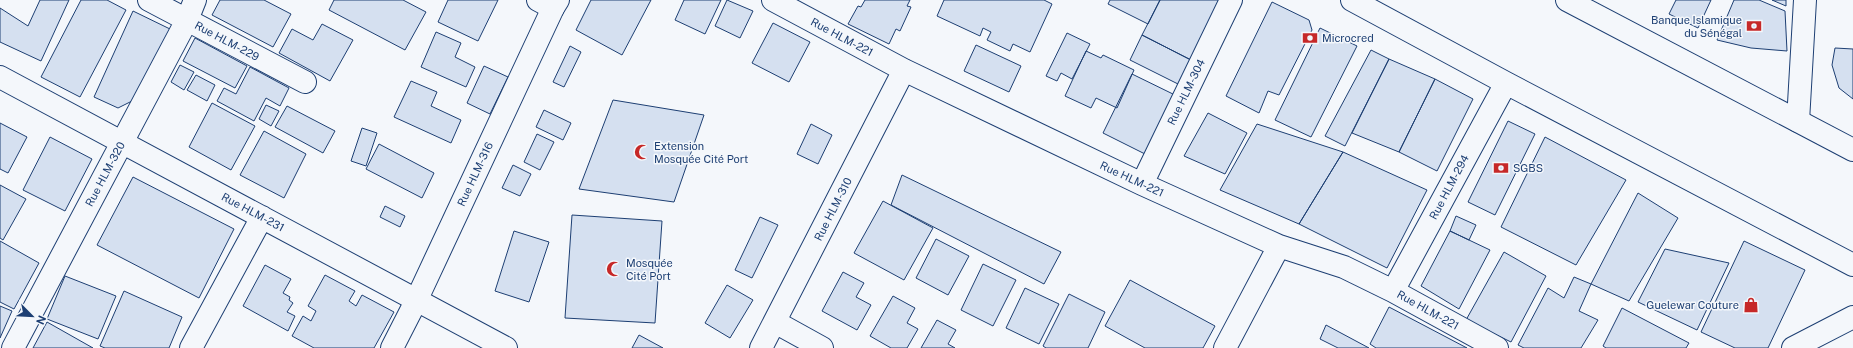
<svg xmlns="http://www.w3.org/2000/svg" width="1853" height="348" font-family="'Public Sans',sans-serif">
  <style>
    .building { fill: #d5e0f0; stroke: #1d3f73 }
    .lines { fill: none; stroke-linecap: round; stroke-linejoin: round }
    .minor-casing { stroke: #1d3f73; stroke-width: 24 }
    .tertiary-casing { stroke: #1d3f73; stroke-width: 24 }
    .minor { stroke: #f4f7fb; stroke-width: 22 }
    .tertiary { stroke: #f4f7fb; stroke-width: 22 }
    .labels { text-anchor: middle; stroke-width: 3; stroke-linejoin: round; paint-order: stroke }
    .poi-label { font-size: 11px; fill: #1d3f73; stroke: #f4f7fb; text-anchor: start }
    .street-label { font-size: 11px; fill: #1d3f73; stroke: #f4f7fb }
  </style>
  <rect width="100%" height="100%" fill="#f4f7fb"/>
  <path class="building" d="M40,0H69L41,61L0,42V8L28,26Z
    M81,0H107L126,10L80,97L41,77Z
    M220,0H264L291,14L273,47L212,15Z
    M334,0H403L426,12L405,50L329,10Z
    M448,0H498L478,41L438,22Z
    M591,0H651L622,55L576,30Z
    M684,0H721L705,34L675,20Z
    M727,0L753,11L740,38L715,26Z
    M865,0H910L907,6L911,7L900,31L896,29L889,44L848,24L858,6L861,7Z
    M944,0H1044L1052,4L1030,52L1013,44L1010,51L987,40L991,32L983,28L980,36L937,16Z
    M1110,0H1160L1148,24L1108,4Z
    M1160,0H1221L1191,60L1142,35Z
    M1676,0H1711L1698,28L1669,14Z
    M1734,0H1759L1785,11L1787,51L1751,48L1717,40Z
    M1772,0H1786V6Z
    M1272,2L1309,20L1312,30L1279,95L1268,91L1259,113L1226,96Z
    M133,11L170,29L136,99L118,108L94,97Z
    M773,23L810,42L789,82L752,63Z
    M322,24L353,40L330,81L279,53L292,29L313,40Z
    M1320,28L1357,46L1311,137L1275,120Z
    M436,32L461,43L455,57L475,67L466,87L421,67Z
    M1067,33L1090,44L1072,79L1061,73L1057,81L1046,76Z
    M1142,35L1191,60L1178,84L1130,60Z
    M195,38L247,66L235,88L183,61Z
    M976,45L1021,66L1009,92L964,71Z
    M570,46L581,52L564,87L553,82Z
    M1835,48L1853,49V99L1839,88L1832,65Z
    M1371,50L1389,59L1345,146L1325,136Z
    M1086,51L1101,58L1103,55L1134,70L1117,108L1096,98L1091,108L1065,96Z
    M1389,59L1435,79L1399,152L1352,133Z
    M180,65L194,72L184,90L171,82Z
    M484,66L508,77L490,114L467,103Z
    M250,67L289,88L280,106L266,98L254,121L217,101L224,88L236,94Z
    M1132,74L1177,96L1147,155L1103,133Z
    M196,75L215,85L207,101L187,90Z
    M1435,79L1473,99L1437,171L1399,152Z
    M411,81L437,92L431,106L461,120L451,143L394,117Z
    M613,100L704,115L674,202L579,189Z
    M212,103L255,126L231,170L189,147Z
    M266,105L279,111L271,126L259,119Z
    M287,106L335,131L323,153L275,127Z
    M544,110L571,123L563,140L536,127Z
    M1208,113L1247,133L1225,174L1184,156Z
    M1508,121L1535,134L1495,215L1468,202Z
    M0,123L27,137L8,173L0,169Z
    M811,124L832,135L818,164L797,154Z
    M1257,124L1343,152L1299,224L1220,190Z
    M362,128L377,133L366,166L351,161Z
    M264,131L306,154L284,198L240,175Z
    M537,134L554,142L540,170L524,162Z
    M50,137L92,159L65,211L23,190Z
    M1545,137L1626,180L1576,265L1501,227Z
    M379,144L434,173L422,198L366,169Z
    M1343,152L1427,190L1387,268L1299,224Z
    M513,165L531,174L520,196L502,188Z
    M902,175L1061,252L1044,284L891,205Z
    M133,177L234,229L199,298L97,245Z
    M0,185L26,199L3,240L0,238Z
    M1638,193L1678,218L1629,301L1591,284Z
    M883,201L933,228L904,280L854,253Z
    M385,206L405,216L400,227L380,217Z
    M572,215L662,221L655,323L565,318Z
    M1456,216L1476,225L1469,240L1450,231Z
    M760,217L778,225L752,278L735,270Z
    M514,231L549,242L529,302L495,291Z
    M1450,231L1490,250L1459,309L1421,286Z
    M936,239L969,256L948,295L916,278Z
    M0,241L39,263L14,309L0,302Z
    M1744,241L1805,270L1768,348H1735L1701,332Z
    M1665,249L1729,263L1697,330L1638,302Z
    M1504,252L1546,276L1511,342L1466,320Z
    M983,264L1016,280L993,326L961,310Z
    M265,265L291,279L283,293L290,297L289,300L293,303L287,312L295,316L288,331L243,306Z
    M843,272L864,283L856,297L871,305L857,330L822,311Z
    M325,275L355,291L349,301L356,306L362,295L394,312L374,348H314L292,336L303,316L311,321L316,311L308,306Z
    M65,276L116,296L98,339L47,319Z
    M1574,277L1591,284L1579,311L1598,320L1581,348H1524L1518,345L1548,288L1564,298Z
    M1130,280L1215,326L1203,348H1145L1105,326Z
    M727,285L753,300L730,338L705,323Z
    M1025,288L1059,304L1039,344L1006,328Z
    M124,291L182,317L169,348H105L100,346Z
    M1069,294L1105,312L1088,348H1046L1043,346Z
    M893,296L915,308L907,323L918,329L907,348H891L870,336Z
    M0,306L12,311L0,338Z
    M1389,307L1467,348H1376L1370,344Z
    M1622,308L1689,343L1686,348H1606L1603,346Z
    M937,320L956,330L948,344L955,348H921Z
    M47,322L93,348H33Z
    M1326,325L1369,348H1338L1320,339Z
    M639,335L663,348H632Z"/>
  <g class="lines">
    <g class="minor-casing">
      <path id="minor" d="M149,0L305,82
        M538,0L553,8
        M773,0L904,70L1142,184L1279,246L1344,267L1393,291L1497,348
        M1352,0L1506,83L1853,265
        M0,77L506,348
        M1798,121L1805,0
        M1142,184L1231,0
        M1393,291L1506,83
        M775,322L822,348
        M13,348L187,20L195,0
        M191,348L262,217
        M761,348L904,70
        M1225,348L1279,246
        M1793,348L1853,317"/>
    </g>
    <g class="tertiary-casing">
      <path id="tertiary" d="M1567,0L1853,150
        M392,348L416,301L553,8L558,0"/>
    </g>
    <use href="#minor" class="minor"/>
    <use href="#tertiary" class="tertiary"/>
  </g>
  <defs>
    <g id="bank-bare" transform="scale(1.2)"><path d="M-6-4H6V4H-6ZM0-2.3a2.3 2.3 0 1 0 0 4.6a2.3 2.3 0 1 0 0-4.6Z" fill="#c62828" stroke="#f4f7fb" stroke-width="2.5" paint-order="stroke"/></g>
    <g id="mosque-bare" transform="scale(1.2)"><path d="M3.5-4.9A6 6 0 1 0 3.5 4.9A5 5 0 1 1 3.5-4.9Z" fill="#c62828" stroke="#f4f7fb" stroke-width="2.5" paint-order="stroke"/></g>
    <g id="shop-bare" transform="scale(1.2)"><path d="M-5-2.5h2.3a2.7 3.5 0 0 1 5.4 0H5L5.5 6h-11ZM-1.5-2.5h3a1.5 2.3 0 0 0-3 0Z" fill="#c62828" stroke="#f4f7fb" stroke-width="2.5" paint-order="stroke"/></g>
  </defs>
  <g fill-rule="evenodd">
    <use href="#bank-bare" x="1754" y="26"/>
    <use href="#bank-bare" x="1310" y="38"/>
    <use href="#mosque-bare" x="642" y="152"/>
    <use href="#bank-bare" x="1501" y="168"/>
    <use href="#mosque-bare" x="614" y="269"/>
    <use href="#shop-bare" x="1751" y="305"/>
  </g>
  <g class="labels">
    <g class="poi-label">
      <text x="1742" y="24" text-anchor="end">Banque Islamique<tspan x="1742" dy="13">du Sénégal</tspan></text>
      <text x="1322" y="42">Microcred</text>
      <text x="654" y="150">Extension<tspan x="654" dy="13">Mosquée Cité Port</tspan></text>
      <text x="1513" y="172">SGBS</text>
      <text x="626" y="267">Mosquée<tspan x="626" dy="13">Cité Port</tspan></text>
      <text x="1739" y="309" text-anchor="end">Guelewar Couture</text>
    </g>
    <g class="street-label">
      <text transform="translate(842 37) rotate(28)" y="4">Rue HLM-221</text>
      <text transform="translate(227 41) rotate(28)" y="4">Rue HLM-229</text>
      <text transform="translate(1186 92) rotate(-64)" y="4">Rue HLM-304</text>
      <text transform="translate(105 174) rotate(-62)" y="4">Rue HLM-320</text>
      <text transform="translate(475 174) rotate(-65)" y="4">Rue HLM-316</text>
      <text transform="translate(1132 179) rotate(25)" y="4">Rue HLM-221</text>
      <text transform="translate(1449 187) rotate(-62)" y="4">Rue HLM-294</text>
      <text transform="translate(833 209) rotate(-63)" y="4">Rue HLM-310</text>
      <text transform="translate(253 212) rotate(28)" y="4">Rue HLM-231</text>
      <text transform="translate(1428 310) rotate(29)" y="4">Rue HLM-221</text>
    </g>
  </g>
  <g transform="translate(32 316) rotate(114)" stroke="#f4f7fb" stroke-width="3" paint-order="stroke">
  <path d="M0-3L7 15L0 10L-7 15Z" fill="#1d3f73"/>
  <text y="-6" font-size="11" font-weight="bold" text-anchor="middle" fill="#1d3f73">N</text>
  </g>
</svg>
